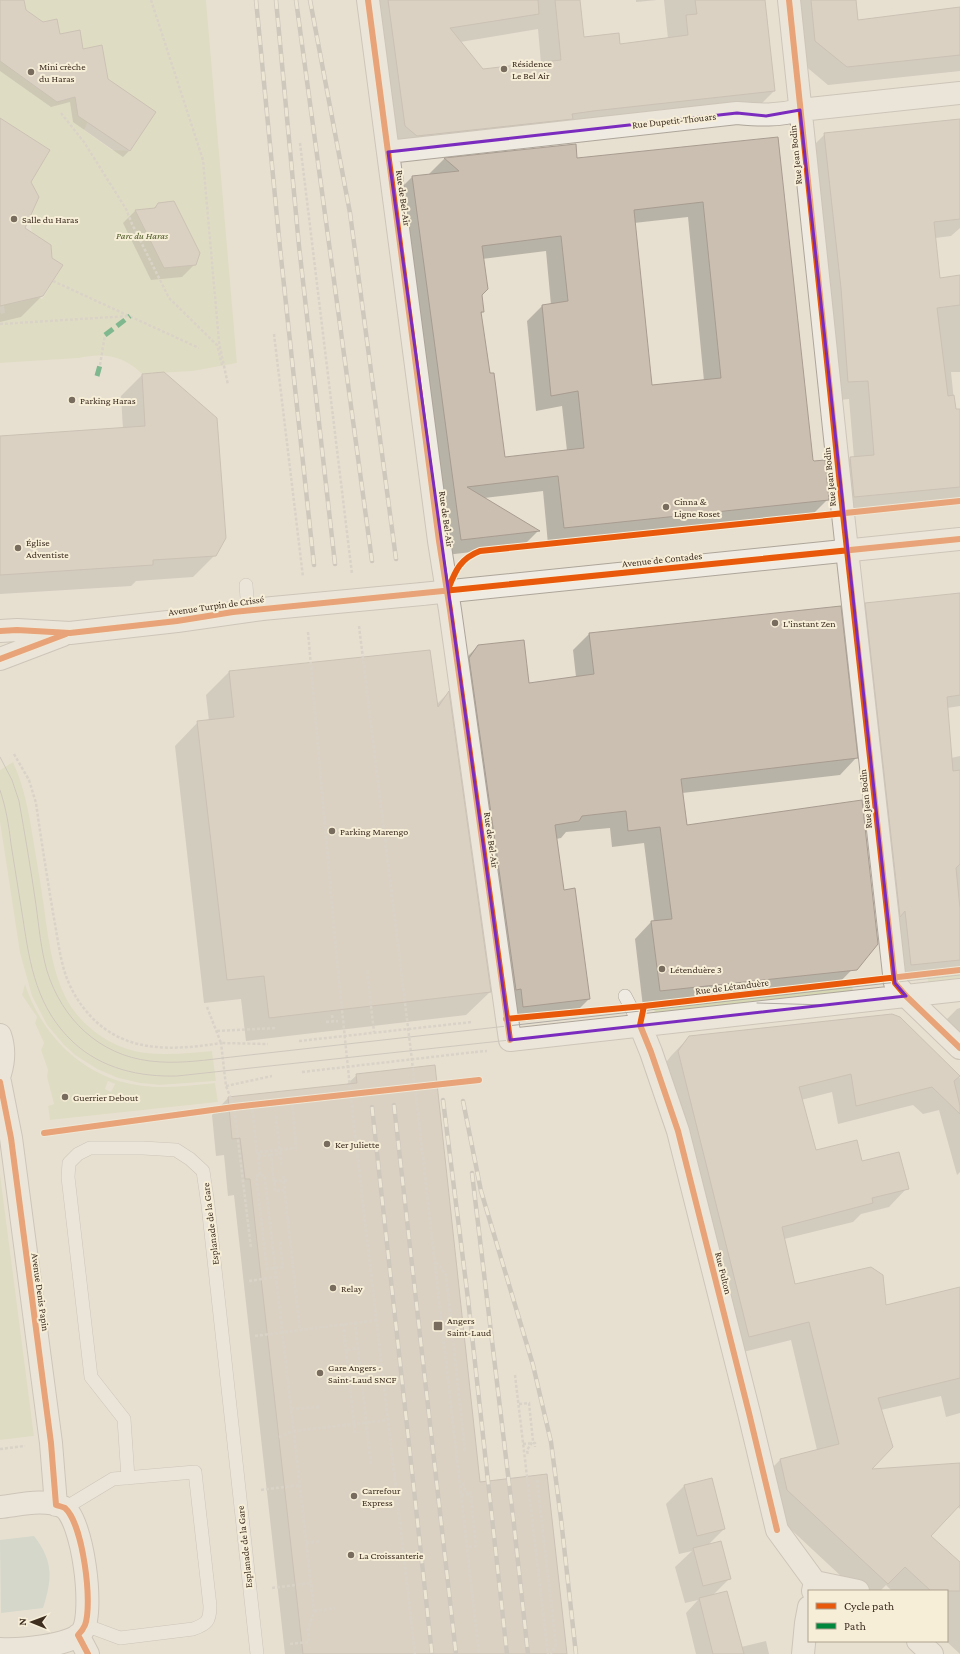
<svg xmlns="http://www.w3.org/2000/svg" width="960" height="1654" font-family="'Crimson Pro',serif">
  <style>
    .green { fill: #d6d7b3; fill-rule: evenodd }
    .water { fill: #bcccc2 }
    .shadow { fill: #0003; fill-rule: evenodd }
    .building { fill: #cbbfb2; stroke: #a89c90; fill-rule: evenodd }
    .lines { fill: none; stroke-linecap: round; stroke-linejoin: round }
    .service-casing { stroke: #ada599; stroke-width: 14 }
    .minor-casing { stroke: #ada599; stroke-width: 24 }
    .tertiary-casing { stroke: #ada599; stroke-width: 24 }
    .path { stroke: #c8c2b9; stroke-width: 2.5; stroke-dasharray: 3 2; stroke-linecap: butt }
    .service { stroke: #efebe3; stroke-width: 13 }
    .minor { stroke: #efebe3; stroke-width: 22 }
    .tertiary { stroke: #efebe3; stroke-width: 22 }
    .tram { stroke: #afaaa2; stroke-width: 1 }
    .rail-casing { stroke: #afaaa2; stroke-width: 4.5 }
    .rail { stroke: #f7eed8; stroke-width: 3; stroke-dasharray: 9; stroke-linecap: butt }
    .tertiary-bridge-casing { stroke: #ada599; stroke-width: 24; stroke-linecap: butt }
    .path-bridge { stroke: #c8c2b9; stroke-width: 2.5; stroke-dasharray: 3 2; stroke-linecap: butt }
    .tertiary-bridge { stroke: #efebe3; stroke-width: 22 }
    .quiet { stroke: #00873e; stroke-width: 5; stroke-dasharray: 10 5; stroke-linecap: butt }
    .cycleway-casing { stroke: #f7eed8; stroke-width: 8 }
    .cycleway { stroke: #e8590c; stroke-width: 6 }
    .marked { fill: none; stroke: #7b2cbf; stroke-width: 3; stroke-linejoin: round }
    .poi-dot { fill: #786c5e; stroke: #f7eed8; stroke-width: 1.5 }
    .labels { text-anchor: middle; stroke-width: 4; stroke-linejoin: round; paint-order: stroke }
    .poi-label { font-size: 10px; fill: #3d2e20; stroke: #f7eed8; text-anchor: start }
    .street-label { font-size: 10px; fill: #3d2e20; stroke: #f7eed8 }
    .park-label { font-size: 10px; font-style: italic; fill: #4d5a26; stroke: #f7eed8 }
  </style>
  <rect width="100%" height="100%" fill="#e7e0d1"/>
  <path class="green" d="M24,0H206L237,363L193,371L142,374C124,356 104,352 79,358L0,363V311L1,314L5,313L4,305L29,300L33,293L42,299L63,265L52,258L51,245L32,233L27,210L34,209L39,197L31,182L50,150L0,118V61L11,60L13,71L57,102L75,97L88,121L84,130L112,150L130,151L155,112L108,79L102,45L83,49L80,30L60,34L57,19L43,22L26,10Z
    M13,762C26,790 30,820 35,850C39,874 43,898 46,922C50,948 54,975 66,998C80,1025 110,1047 140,1052C164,1056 188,1053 212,1051L216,1081L160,1085L140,1083L118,1078L97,1069L75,1055L64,1045L47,1025L32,996L20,953L0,822V770Z
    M960,972V982L929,985L927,976Z
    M25,984C40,1031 78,1072 127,1083C156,1090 187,1086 215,1083L218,1102L50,1120L48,1106L54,1104L47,1077L48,1070L41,1050L44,1043L35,1023L37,1017L22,995ZM108,1081L115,1084L111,1092L105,1089Z
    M852,984L853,994L655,1016L654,1006Z
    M0,1174L34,1436L0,1440Z"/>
  <path class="water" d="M34,1536C54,1562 52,1579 43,1608L1,1613L0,1540Z"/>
  <path class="shadow" d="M0,0H23L25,11L82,50L107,80L154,112L129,151L123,157L73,122L70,102L51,107L0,71Z
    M367,0H579L583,38L619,45L668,39L664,0H763L774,91L755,110L398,155ZM538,29L541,63L483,70L460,42Z
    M636,0H657L636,2Z
    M790,0H855L858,21L960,9V71L828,85L797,59Z
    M0,119L29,182L24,228L42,296L21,317L0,322Z
    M960,120V228L951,236L935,238L939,279L960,276V372H951L955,411L960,410V503L835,516L831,477L850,458H854L849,399L830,401L806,153L825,134Z
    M778,138L812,460L828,499L812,515L548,544L543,491L484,498L538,531L523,546L446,555L396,193L412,177L428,175L444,159L575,145L576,159ZM688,217L704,381L651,387L634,223ZM546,251L551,305L542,306L527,321L536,411L562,406L567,451L504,459L489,374L480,314L483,312L481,294L482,259Z
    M158,204L195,264L182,277L151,280L123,223L135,211L153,209Z
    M142,375L215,555L193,577L136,581L131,586L0,594V437L123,429L121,396Z
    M960,594V706L947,708L951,758L960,756V971L898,978L853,617L866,604Z
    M589,634L856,758L840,775L682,793L686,826L877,944L835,987L643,1007L635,939L651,922H654L644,843L612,847L610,828L566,832L561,838L556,839L563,891L589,999L572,1016L507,1023L461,663L478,646L528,684L576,677L573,650Z
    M229,672L437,704L448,693L490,992L466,1015L246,1041L241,999L204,1003L175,746L198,722L209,721L206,695Z
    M960,1008V1038L944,1022L957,1009Z
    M898,1017L960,1078V1172L957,1175L939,1110L923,1114L913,1105L838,1124L832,1092L801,1100L815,1151L861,1162L907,1188L889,1207L861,1214L853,1222L784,1239L795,1285L886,1306L960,1288V1413L946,1417L941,1396L881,1410L869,1471L960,1473V1509L957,1506L930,1536L960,1564V1654L946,1641L947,1591H892L886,1585L880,1591H857L769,1509L762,1478L780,1460L817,1450L791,1340L731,1355L660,1070L671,1056L689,1037Z
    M357,1075L479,1483L565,1654H285L234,1195L228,1196L224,1155L216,1156L212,1115L228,1098L346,1085Z
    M711,1479L724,1529L707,1546L730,1578L713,1595L741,1647L766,1641L769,1654H696L686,1613L698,1600L685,1603L675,1567L692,1551L679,1554L666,1504L684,1486Z"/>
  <path class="building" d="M0,0H24L26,10L43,22L57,19L60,34L80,30L83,49L102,45L108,79L156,112L130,151L78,116L75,97L57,102L0,61Z
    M388,0H538L539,14L450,28L483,69L561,60L555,0H580L584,37L619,33L620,44L688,35L686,15L697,14L695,0H765L775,91L593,111L572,114L573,119L417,136L405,126Z
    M811,0H856L858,20L960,7V55L847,67L815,41Z
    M0,118L50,150L31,182L39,197L25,228L51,245L52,258L63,265L43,296L0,306Z
    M960,119V219L934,222L940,278L960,275V305L937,308L948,396L954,395L956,409H960V487L854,497L850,457L874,455L868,381L848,382L841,288L824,133Z
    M778,137L813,460L814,461L825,460L829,500L564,528L558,476L467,487L540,531L461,540L412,176L459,171L444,158L576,144L577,158ZM703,202L721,378L652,385L634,210ZM561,236L568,301L542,305L551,396L578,391L584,448L505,457L494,373H490L481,312H484L482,295L488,289L482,246Z
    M174,201L200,253L196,265L164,268L135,210L155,208L158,203Z
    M164,372L217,418L226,538L216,556L153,560V565L0,575V436L145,426L142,374Z
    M960,593V695L947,697L953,771L960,770V864L956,868L960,908V960L911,965L905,911L900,917L865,603Z
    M841,606L858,758L681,779L687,825L862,800L878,944L857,970L660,991L651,921L672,919L660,827L628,831L626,811L582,816L579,821L555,825L564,890L575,888L590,999L523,1007L521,989L516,990L469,658L478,645L524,640L529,683L594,674L589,633Z
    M430,650L438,707L449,691L491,992L269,1018L264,976L227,980L197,721L234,717L229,671Z
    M892,1014L900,1017L960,1076L954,1081L960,1106V1114L932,1087L856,1106L851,1074L799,1087L816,1150L857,1140L862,1161L899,1152L909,1189L872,1198L873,1203L782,1227L795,1284L871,1267L883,1275L886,1305L960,1287V1378L878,1398L893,1447L872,1469L960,1463V1505L931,1536L960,1562V1591H931L905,1567L888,1584L787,1490L780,1459L839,1444L809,1322L749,1337L678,1051L689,1036Z
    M435,1065L480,1482L547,1474L567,1654H303L250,1179H245L240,1138L232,1139L228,1097L357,1083L356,1074Z
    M712,1478L725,1529L697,1536L684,1485Z
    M721,1541L731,1579L703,1586L693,1548Z
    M727,1591L744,1654H713L699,1598Z"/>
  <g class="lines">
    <g class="service-casing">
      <path id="service" d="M246,585L248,611
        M625,996L640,1025
        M128,1478L124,1419L91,1377L68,1177L69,1163L78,1154L90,1148H143L176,1150L190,1159L203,1171L208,1205L257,1654
        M65,1508L113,1479L195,1472L210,1606C210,1621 207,1624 193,1629L120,1638L85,1625"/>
    </g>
    <g class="minor-casing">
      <path id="minor" d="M368,0L439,541L450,610L510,1040L960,990
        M789,0L843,514L895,983L906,996L960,1048
        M388,152L737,113C760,115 777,116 800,110L960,93
        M640,1025L651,1052L678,1131L749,1413L777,1530L815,1582L813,1591
        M815,1582L858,1591
        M918,1641L932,1654
        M803,1654L806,1623L809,1607"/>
    </g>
    <g class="tertiary-casing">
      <path id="tertiary" d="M422,594L960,539
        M0,631L17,630L70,633L177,621L262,609
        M0,659L63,635
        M0,1035C5,1049 4,1061 0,1074
        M0,1082L11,1138L51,1443L56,1505
        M0,1507C19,1505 45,1498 63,1507C83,1518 95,1614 82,1632C71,1646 18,1650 0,1649
        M78,1635L88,1654"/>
    </g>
    <path class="path" d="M151,0L203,160L219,342L228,385
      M61,113L84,142L126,209L132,224L169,298L217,345L222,365
      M300,143L352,574
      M53,281L199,348
      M0,324L129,316
      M274,334L303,577
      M100,365L105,335
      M359,626L411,1052L479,1654
      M308,632L336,951L353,1117L415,1654
      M14,754L29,780L36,803C41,839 47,876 53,913C57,933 59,954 65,973C69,985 75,997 83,1007C118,1054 170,1051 221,1043L226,1086L234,1107L251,1248
      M367,971L374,1032
      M207,1007L221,1043L268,1044
      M332,1015L333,1022
      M326,1022L338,1021
      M217,1031L276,1028
      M475,1052L487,1051
      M226,1086L272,1076
      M252,1105L257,1152L296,1148L292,1100
      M276,1116L280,1154L271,1155L275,1191L284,1190
      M112,1124L304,1099
      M44,1133L75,1129
      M258,1152L260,1175
      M280,1152L282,1167
      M258,1156L271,1155
      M283,1176L300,1330
      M274,1181L289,1180
      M280,1242L283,1267L267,1269L256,1176L264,1175L265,1179L314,1611L308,1629L309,1642L289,1644
      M436,1262L446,1275L465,1451
      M249,1281L276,1277
      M355,1322L371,1464
      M343,1324L346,1350
      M255,1336L377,1320
      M515,1375L548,1654
      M519,1404L529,1403L533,1441L527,1450L528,1456
      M291,1409L320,1407
      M355,1433L346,1350L358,1348
      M279,1437L293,1431L388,1420
      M523,1444L535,1443V1447
      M0,1449L25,1446
      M537,1480L556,1645L551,1654
      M463,1483L464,1489L471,1497L476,1546L467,1547
      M261,1490L299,1485
      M367,1495L396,1491
      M461,1495L471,1494L470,1490
      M306,1543L320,1541
      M272,1588L310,1583
      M314,1611L335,1608"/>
    <use href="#service" class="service"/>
    <use href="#minor" class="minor"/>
    <use href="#tertiary" class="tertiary"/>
    <path class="tram" d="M0,757L12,780L19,801C25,835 31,870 36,905C39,927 41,950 47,971C62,1019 99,1055 150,1061C174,1064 199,1061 223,1058L960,975
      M0,790C6,808 9,826 11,844C15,869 19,894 23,919C30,966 37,1008 73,1042C102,1069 140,1077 177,1076L510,1040
      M757,1003L826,1005"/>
    <g class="rail-casing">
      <path id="rail" d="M256,0L280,248L314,565
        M276,0L299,246L335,564
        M296,0L372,561
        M310,0L350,213L396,559
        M443,1100L468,1299L507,1654
        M463,1101L481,1191L533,1365L551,1442L561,1519L576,1654
        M394,1105L456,1654
        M372,1107L432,1654
        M472,1173L514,1525L528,1654"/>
    </g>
    <use href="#rail" class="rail"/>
    <g class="tertiary-bridge-casing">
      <path id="tertiary-bridge" d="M262,609L422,594"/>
    </g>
    <path class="path-bridge" d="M299,1041L472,1022
      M302,1072L475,1052
      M304,1099L479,1080"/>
    <use href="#tertiary-bridge" class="tertiary-bridge"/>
    <path class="quiet" d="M105,335L130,316
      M97,376L100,365"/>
    <g class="cycleway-casing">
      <path id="cycleway" d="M368,0L439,541L450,610L510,1040
        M789,0L843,514L895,983L906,996L960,1048
        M447,592C455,572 459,559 480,551L960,501
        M0,631L17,630L70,633L177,621L233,612L960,539
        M0,659L66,634
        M644,1006L640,1025L651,1052L678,1131L749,1413L777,1530
        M506,1019L644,1006L960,970
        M0,1082L11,1138L51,1443L56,1505C59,1506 63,1507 65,1508C83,1524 93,1604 85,1625C83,1630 81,1632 78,1635L88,1654
        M44,1133L234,1107L479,1080"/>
    </g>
    <use href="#cycleway" class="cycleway"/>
  </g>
  <path d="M0 0H960V1654H0ZM800,110L895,983L906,996L510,1040L388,152L737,113L766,116Z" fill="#e7e0d1" fill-opacity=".55" fill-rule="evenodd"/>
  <path class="marked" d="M800,110L895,983L906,996L510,1040L388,152L737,113L766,116Z"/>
  <g class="poi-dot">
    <circle cx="504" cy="69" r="4"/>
    <circle cx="31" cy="72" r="4"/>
    <circle cx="14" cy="219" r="4"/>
    <circle cx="72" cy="400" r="4"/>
    <circle cx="666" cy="507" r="4"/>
    <circle cx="18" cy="548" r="4"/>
    <circle cx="775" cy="623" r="4"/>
    <circle cx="332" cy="831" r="4"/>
    <circle cx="662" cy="969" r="4"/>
    <circle cx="65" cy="1097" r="4"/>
    <circle cx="327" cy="1144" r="4"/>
    <circle cx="333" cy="1288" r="4"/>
    <rect x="433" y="1321" width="10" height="10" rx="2"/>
    <circle cx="320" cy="1373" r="4"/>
    <circle cx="354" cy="1496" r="4"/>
    <circle cx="351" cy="1555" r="4"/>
  </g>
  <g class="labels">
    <g class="poi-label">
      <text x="512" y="67">Résidence<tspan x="512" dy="12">Le Bel Air</tspan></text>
      <text x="39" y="70">Mini crèche<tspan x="39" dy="12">du Haras</tspan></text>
      <text x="22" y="223">Salle du Haras</text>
      <text x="80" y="404">Parking Haras</text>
      <text x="674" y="505">Cinna &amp;<tspan x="674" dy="12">Ligne Roset</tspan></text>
      <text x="26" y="546">Église<tspan x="26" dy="12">Adventiste</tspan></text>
      <text x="783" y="627">L'instant Zen</text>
      <text x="340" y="835">Parking Marengo</text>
      <text x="670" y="973">Létenduère 3</text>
      <text x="73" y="1101">Guerrier Debout</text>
      <text x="335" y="1148">Ker Juliette</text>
      <text x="341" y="1292">Relay</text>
      <text x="447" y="1324">Angers<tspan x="447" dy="12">Saint-Laud</tspan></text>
      <text x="328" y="1371">Gare Angers -<tspan x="328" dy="12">Saint-Laud SNCF</tspan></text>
      <text x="362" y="1494">Carrefour<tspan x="362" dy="12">Express</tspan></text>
      <text x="359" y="1559">La Croissanterie</text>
    </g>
    <g class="street-label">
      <text transform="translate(674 120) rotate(-6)" y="4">Rue Dupetit-Thouars</text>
      <text transform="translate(795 155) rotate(-96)" y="4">Rue Jean Bodin</text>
      <text transform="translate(404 198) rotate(82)" y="4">Rue de Bel-Air</text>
      <text transform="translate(829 477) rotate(-96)" y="4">Rue Jean Bodin</text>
      <text transform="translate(447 519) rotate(82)" y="4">Rue de Bel-Air</text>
      <text transform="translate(662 559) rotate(-6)" y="4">Avenue de Contades</text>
      <text transform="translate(216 605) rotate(-8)" y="4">Avenue Turpin de Crissé</text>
      <text transform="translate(865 799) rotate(-96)" y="4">Rue Jean Bodin</text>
      <text transform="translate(492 840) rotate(82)" y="4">Rue de Bel-Air</text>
      <text transform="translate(732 986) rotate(-7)" y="4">Rue de Létanduère</text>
      <text transform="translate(210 1224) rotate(-97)" y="4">Esplanade de la Gare</text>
      <text transform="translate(724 1273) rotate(76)" y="4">Rue Fulton</text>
      <text transform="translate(41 1292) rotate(82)" y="4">Avenue Denis Papin</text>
      <text transform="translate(244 1547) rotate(-96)" y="4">Esplanade de la Gare</text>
    </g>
    <g class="park-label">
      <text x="142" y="239">Parc du Haras</text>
    </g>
  </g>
  <rect x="808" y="1590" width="140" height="52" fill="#f7eed8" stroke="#ada18e"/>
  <rect x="816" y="1603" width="20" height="6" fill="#e8590c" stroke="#ada18e"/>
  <text x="844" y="1610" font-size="12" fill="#3d2e20">Cycle path</text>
  <rect x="816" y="1623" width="20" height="6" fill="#00873e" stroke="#ada18e"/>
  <text x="844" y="1630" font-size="12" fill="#3d2e20">Path</text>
  <g transform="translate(32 1622) rotate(271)" stroke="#f7eed8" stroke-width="3" paint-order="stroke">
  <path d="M0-3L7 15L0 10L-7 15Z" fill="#3d2e20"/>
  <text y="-6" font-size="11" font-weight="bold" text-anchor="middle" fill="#3d2e20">N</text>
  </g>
</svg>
